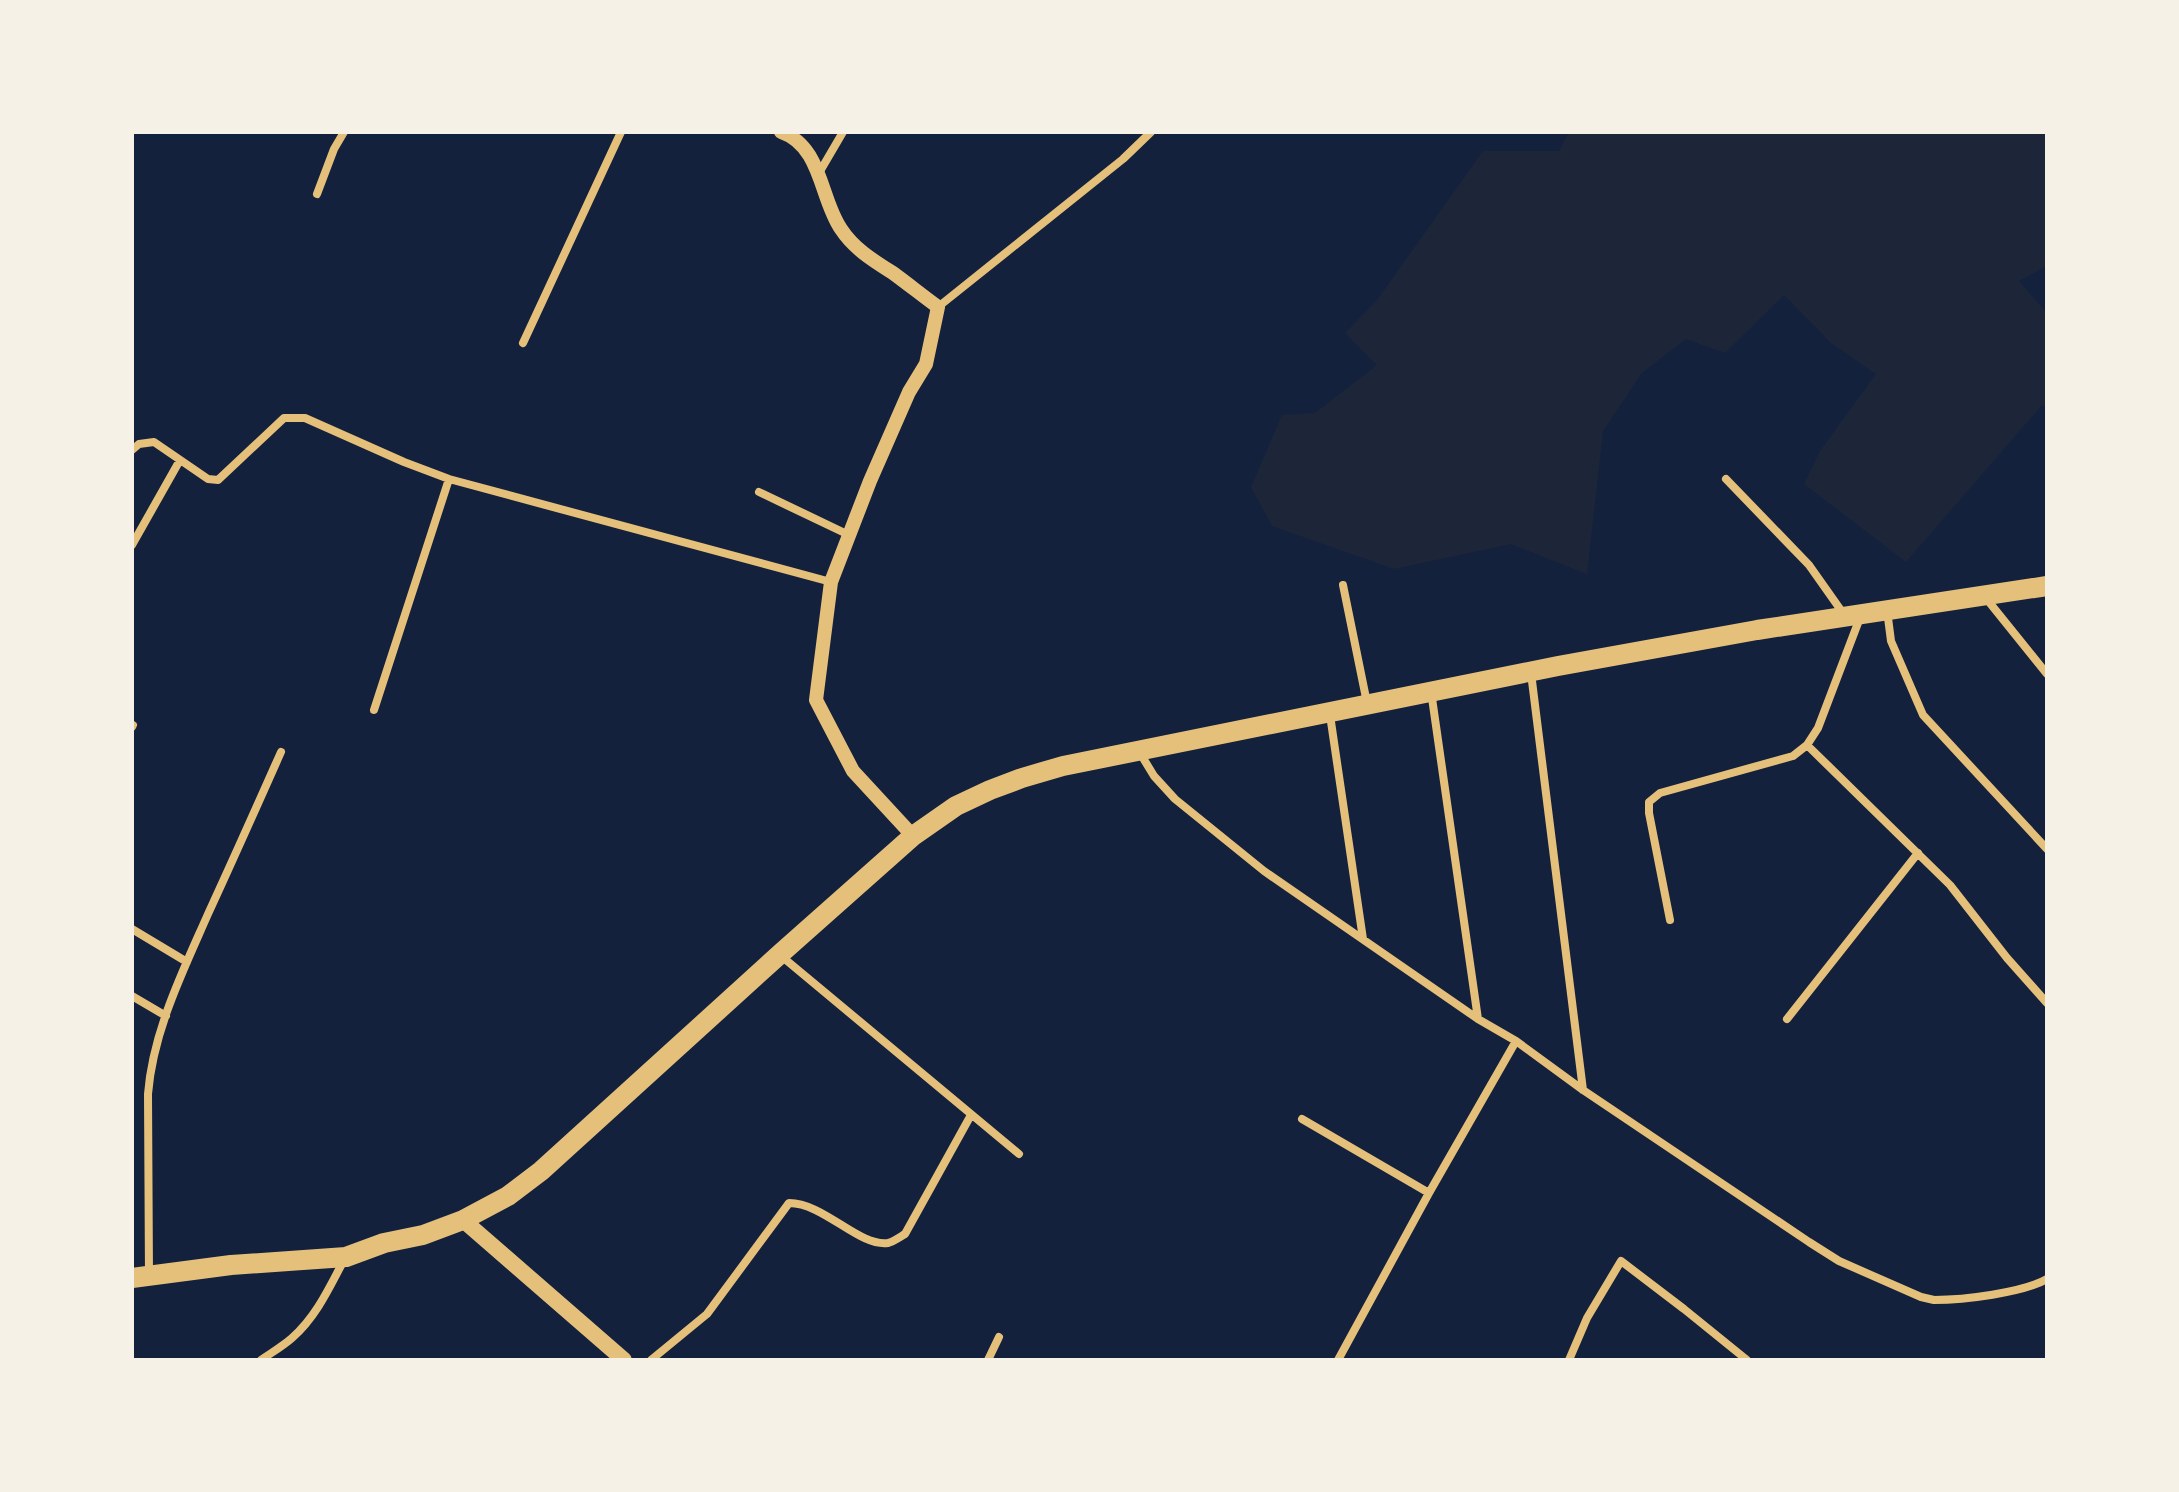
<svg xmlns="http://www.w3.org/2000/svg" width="2179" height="1492" font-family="Jost,sans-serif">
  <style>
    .green { fill: #1d2539 }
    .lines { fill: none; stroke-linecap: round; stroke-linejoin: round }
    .minor { stroke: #e5c07b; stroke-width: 8 }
    .tertiary { stroke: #e5c07b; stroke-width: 14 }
    .secondary { stroke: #e5c07b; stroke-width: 16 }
    .trunk { stroke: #e5c07b; stroke-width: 20 }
  </style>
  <rect width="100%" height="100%" fill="#14213d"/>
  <path class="green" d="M1569,132H2047V266L2019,281L2047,313V409L2042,405L1906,562L1804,484L1820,451L1876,374L1831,343L1784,295L1725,353L1686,339L1642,373L1603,431L1587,574L1511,544L1394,569L1272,526L1251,487L1282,415L1315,413L1377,365L1345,333L1377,300L1483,151H1559Z"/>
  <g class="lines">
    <path class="minor" d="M819,173L843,132
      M317,194L334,149L344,132
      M938,307L1123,159L1151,132
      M523,343L621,132
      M132,450L139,444L154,442L208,479L218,480L284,418H305L404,462L449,479L831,582
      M1726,479L1809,565L1845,616
      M759,492L849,535
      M132,545L180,460
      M1343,585L1367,703
      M1985,597L2047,674
      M1887,610L1891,641L1923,715L2047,849
      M1531,673L1583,1090
      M1431,691L1478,1019
      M374,710L449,479
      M1330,715L1363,939
      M132,727L133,725
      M1807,745L1950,885L2007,958L2047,1003
      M1140,753L1154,776L1175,799L1264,871L1478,1019L1516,1041L1583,1090L1809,1242L1839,1261L1921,1297L1934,1300C1963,1300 2023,1293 2047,1279
      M1670,920L1649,813V802L1660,793L1793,756L1807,745L1818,728L1861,615
      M132,929L187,962
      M780,955L1019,1154
      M132,996L166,1016
      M1787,1019L1918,853
      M1302,1119L1429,1193
      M149,1276L148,1094C153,1031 183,971 208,914C233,860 257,806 281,752
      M261,1360C271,1353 283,1346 292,1338C317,1316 330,1286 345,1258
      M651,1360L707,1314L789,1203C824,1203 859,1247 888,1243C893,1242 900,1237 905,1234L971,1115
      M988,1360L999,1337
      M1338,1360L1429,1193L1516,1041
      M1569,1360L1587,1318L1621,1261L1684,1309L1747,1360"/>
    <path class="tertiary" d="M781,132C822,146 820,199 841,229C854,249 874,261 893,273C908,284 923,296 938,307L926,364L909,392L870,481L831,582L816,700L853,771L913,836"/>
    <path class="secondary" d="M463,1220L624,1360"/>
    <path class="trunk" d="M132,1278L231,1265L346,1257L384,1243L423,1235L463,1220L508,1196L541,1171L780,954L913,836L956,806L990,790L1022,778L1063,766L1558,666L1757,630L2047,586"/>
  </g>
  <rect width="2179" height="1492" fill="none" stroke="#f6f1e7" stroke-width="268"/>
</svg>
